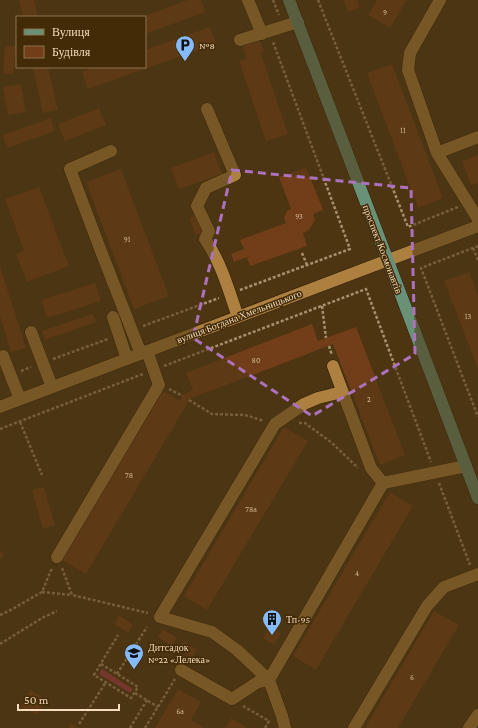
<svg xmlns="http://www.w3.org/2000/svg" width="478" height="728" font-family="'Crimson Pro',serif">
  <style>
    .green { fill: #a63b4d }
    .building { fill: #713e19 }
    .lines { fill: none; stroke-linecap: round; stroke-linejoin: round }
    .minor-casing { stroke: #2d1e09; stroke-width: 13 }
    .major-casing { stroke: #2d1e09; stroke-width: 13 }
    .path { stroke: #a88f6e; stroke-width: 2.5; stroke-dasharray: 3 2; stroke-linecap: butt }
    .minor { stroke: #ae8040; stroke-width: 12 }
    .major { stroke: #699177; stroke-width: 12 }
    .marked { fill: none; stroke: #ac72be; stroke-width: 3; stroke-dasharray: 8 5; stroke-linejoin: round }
    .labels { text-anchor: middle; stroke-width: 3; stroke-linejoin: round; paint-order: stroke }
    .number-label { font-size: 8px; fill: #d4b494 }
    .poi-label { font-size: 10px; fill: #f5dcbd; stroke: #422b06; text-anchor: start }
    .street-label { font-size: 10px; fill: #f5dcbd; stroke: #422b06 }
  </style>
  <rect width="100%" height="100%" fill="#4d3512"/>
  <path class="green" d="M102,669L133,689L130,693L99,674Z"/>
  <path class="building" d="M19,0H34L38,17H23Z
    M188,0H201L205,12L145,34V17H142Z
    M343,0H357L360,8L348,12Z
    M377,0H407L390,28L368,15Z
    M210,27L216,44L88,89L82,72L95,67H145V50Z
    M259,38L264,52L261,53L288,134L266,141L239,61L247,59L242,45Z
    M5,46H16L13,74L3,73Z
    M392,64L443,198L418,208L367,73Z
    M33,67H48L58,110L43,113Z
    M21,84L26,112L8,115L3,87Z
    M99,108L106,125L65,141L58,124Z
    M51,118L55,131L7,148L3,135Z
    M214,152L222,174L179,189L171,168Z
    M478,155V183L471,185L462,161Z
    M306,167L323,210L313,214L315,220L309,230L303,233L307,246L250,266L247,257L234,262L231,254L244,249L240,240L286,223L284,218L287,211L291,209L279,177Z
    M121,169L169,296L134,309L86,182Z
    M39,187L69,266L27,282L16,254L24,251L5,199Z
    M198,215L204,232L196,235L189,218Z
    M0,266L26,348L11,352L0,316Z
    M469,272L478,295V369L444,281Z
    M95,283L101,301L47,318L41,300Z
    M93,314L96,322L45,340L42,331Z
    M312,324L318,341L356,327L405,455L380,465L333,344L190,399L86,574L62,560L163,391L180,401L183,395L193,390L186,373Z
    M284,427L308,441L207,610L184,596Z
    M44,487L55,525L43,529L32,490Z
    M390,492L413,506L316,670L293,656Z
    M0,551L4,554L0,560Z
    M434,611L459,625L398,728H365Z
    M119,615L133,625L128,633L114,624Z
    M270,626L281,634L274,645L263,638Z
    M163,629L177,638L171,646L158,637Z
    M184,642L197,650L192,658L179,649Z
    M178,689L201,702L191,720L204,728H155Z
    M30,690L46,699L37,715L21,707Z
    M231,718L248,728H225Z
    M71,723L78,728H68Z"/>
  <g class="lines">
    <g class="minor-casing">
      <path id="minor" d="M248,0L262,34
        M440,0L410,53L408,70L437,153L478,219
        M240,40L298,22
        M207,109L235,175L206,188L197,206L209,231L205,239C221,262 229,291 238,317
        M111,151L70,169L99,246L141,354
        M437,153L478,137
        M113,317L127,359
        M31,332L52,387
        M3,356L20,399
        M0,407L478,226
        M383,483L466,466
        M57,557L159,385L147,351
        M181,670L232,699L258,682L269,680L383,483L371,468L333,366
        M285,728L282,716L269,680L237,650L212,632L160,617L275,424L304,404L318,398L342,392
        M354,728L427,606L444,587L478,574
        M469,728L478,715"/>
    </g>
    <g class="major-casing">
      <path id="major" d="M289,0L478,498"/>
    </g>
    <path class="path" d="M273,0L279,15
      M318,0L408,227L458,207
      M478,246L421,268L478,417
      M473,248L478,260
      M302,253L307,265
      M240,290L350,249L273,42
      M322,306L326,338
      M143,326L219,298
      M329,346L332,355
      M53,359L108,339
      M164,366L366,289L431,462
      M21,371L31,367
      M169,389L183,396
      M189,400L212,414L245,415L264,421
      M20,422L42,475
      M299,423H305L332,443L358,468
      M0,429L143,374
      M439,483L470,565
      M62,568L72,595L148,613
      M42,592L72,595
      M0,615L9,611L42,592L52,568
      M0,644L42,618L57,611
      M101,664L138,687L131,698L94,675L118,635
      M117,674L147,627
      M135,693L158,707
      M243,706L269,721L265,728
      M79,724L106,682
      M130,728L147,700
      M145,728L175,679"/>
    <use href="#minor" class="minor"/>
    <use href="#major" class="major"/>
  </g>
  <path d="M0 0H478V728H0ZM232,170L411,188L415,354L312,416L193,338Z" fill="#4d3512" fill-opacity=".55" fill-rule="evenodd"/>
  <path class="marked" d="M232,170L411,188L415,354L312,416L193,338Z"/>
  <defs>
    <g id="parking-pin" transform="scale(1)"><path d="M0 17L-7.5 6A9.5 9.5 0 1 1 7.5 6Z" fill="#86bbfb" stroke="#422b06"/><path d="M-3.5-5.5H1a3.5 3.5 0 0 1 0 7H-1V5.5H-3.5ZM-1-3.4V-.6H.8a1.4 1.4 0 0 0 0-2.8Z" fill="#111"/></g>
    <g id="building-pin" transform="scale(1)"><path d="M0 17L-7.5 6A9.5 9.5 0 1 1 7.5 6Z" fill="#86bbfb" stroke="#422b06"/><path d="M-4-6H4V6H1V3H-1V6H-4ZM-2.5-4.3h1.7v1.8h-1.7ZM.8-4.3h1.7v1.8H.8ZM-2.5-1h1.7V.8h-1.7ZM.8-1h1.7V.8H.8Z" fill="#111"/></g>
    <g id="school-pin" transform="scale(1)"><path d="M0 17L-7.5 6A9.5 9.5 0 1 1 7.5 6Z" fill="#86bbfb" stroke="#422b06"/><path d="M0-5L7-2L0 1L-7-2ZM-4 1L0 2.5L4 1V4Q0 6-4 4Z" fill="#111"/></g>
  </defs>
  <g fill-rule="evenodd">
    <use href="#parking-pin" x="185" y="45"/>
    <use href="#building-pin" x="272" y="619"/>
    <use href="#school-pin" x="134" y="653"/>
  </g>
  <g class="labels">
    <g class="number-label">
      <text x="385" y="15">9</text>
      <text x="403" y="133">11</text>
      <text x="299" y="219">93</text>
      <text x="127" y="242">91</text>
      <text x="468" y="319">13</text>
      <text x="256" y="363">80</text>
      <text x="369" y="402">2</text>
      <text x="129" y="478">78</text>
      <text x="251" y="512">78а</text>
      <text x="357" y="576">4</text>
      <text x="412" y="680">6</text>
      <text x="180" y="714">6а</text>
    </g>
    <g class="poi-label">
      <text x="199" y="49">№8</text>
      <text x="286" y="623">Тп-95</text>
      <text x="148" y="651">Дитсадок<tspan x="148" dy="12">№22 «Лелека»</tspan></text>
    </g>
    <g class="street-label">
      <text transform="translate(383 249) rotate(69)" y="4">проспект Космонавтів</text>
      <text transform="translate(239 316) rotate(-21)" y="4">вулиця Богдана Хмельницького</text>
    </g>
  </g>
  <rect x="16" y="16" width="130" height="52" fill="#422b06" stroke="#8a724f"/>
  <rect x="24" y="29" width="20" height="6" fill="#699177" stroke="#8a724f"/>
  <text x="52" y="36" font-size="12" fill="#f5dcbd">Вулиця</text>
  <rect x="24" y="46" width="20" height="12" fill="#713e19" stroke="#8a724f"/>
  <text x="52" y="56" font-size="12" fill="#f5dcbd">Будівля</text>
  <path d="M18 704v6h101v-6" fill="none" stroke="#f5dcbd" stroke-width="2"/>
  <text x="24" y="704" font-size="12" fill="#f5dcbd" stroke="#422b06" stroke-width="3" paint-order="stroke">50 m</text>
</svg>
